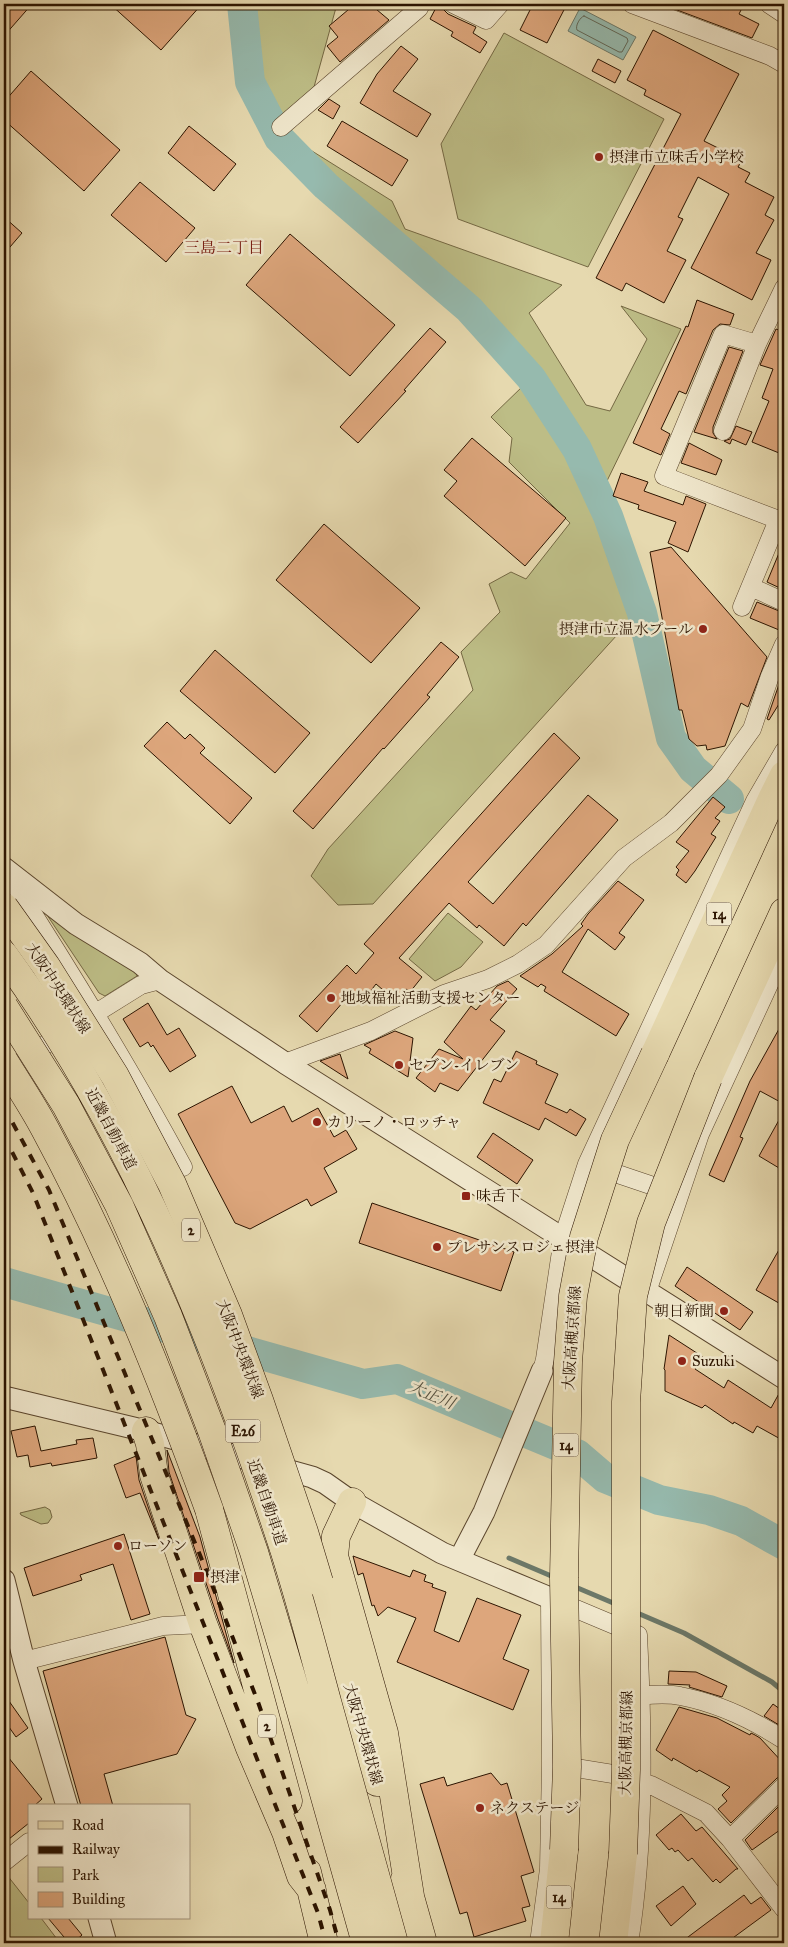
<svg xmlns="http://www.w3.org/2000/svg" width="788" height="1947" font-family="'IM FELL Great Primer','Noto Serif JP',serif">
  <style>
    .green { fill: #bdbd86; stroke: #746843 }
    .water { fill: #96baae; stroke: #6c7868 }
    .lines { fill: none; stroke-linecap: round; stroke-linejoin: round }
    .shore { stroke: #616757; stroke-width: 1 }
    .stream { stroke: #6c7868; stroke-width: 5 }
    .river { stroke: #96baae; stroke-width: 30 }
    .building { fill: #dda67c; stroke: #2c1400 }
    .minor-casing { stroke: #5a452c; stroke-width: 19 }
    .tertiary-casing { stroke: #5a452c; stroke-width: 23 }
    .primary-casing { stroke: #2c1400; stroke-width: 29 }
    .minor { stroke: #efe6cb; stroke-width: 18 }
    .tertiary { stroke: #efe6cb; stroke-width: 21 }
    .primary { stroke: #e6d9af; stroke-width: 28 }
    .rail { stroke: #2c1400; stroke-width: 4; stroke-dasharray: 9 9; stroke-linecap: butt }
    .primary-bridge-casing { stroke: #2c1400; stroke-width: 29; stroke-linecap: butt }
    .motorway-bridge-casing { stroke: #2c1400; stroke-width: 29; stroke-linecap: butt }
    .primary-bridge { stroke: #e6d9af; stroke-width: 28 }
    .motorway-bridge { stroke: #e6d9af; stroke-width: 28 }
    .poi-dot { fill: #8f2418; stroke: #efe6cb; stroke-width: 2 }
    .labels { text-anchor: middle; stroke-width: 5; stroke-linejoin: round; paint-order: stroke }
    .shield { fill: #efe6cb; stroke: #66533d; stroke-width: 1 }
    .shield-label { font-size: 14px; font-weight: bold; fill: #2c1400 }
    .poi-label { font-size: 15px; fill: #2c1400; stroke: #efe6cb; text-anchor: start }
    .street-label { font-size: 15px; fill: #2c1400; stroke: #efe6cb }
    .neighbourhood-label { font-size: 16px; fill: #7a1f14; stroke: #efe6cb }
    .water-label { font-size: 16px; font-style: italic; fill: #514e3d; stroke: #efe6cb }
  </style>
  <rect width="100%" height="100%" fill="#e6d9af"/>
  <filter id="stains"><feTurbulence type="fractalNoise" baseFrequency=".004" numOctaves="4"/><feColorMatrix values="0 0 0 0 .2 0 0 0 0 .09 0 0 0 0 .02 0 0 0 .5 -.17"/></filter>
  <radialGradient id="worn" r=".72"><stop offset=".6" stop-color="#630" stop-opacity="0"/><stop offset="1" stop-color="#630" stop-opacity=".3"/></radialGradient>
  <path class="green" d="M247,4H337L314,87L278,119L257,76Z
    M504,33L664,119L588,267L458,219L441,144Z
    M288,136L392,201L405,229L562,285L529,313L586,405L610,411L647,339L621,306L681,329L605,485L534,373L471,306L328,182Z
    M524,385L569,452L601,519L637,613L373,904L338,905L311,876L328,849L473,690L461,652L500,612L489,584L511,572L526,579L570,523L509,462L512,438L491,417Z
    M49,913L136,970L137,976L105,996L99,993L47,915Z
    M448,913L483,942L461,967L435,981L409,959Z
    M45,1507L50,1510L52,1517L48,1523L41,1524L21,1515L20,1513Z
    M7,1875L29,1903V1918H41L60,1943H4V1878Z"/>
  <path class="water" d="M580,8L636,37L623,60L568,31Z"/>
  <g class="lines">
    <path class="shore" d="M584,16L627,38L628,41L622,52H619L577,30C575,26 580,17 584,16Z"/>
    <path class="stream" d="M509,1558L556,1578
      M573,1586L618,1605
      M635,1612L684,1633L772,1682L784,1692"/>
    <path class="river" d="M242,4L250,82L279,138L326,186L469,309L531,378L577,449L608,516L642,613L671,738L693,769L729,799
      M4,1282L363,1384L397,1379L577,1454L605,1478L659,1500L709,1510L741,1521L784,1545"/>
  </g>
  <path class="building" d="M4,4H32L4,36Z
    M110,4H202L161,50Z
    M355,4H370L389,20L340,62L327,46L338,37L329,26Z
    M438,4H443L444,10L448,14L476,27L473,33L487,42L480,53L451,36L453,32L430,19Z
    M533,4H567L547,43L520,30Z
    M661,4H744L739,14L759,24L752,38Z
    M653,30L739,74L704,141L742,160L738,167L750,173L745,182L774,197L765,215L774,220L756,253L771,260L752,300L691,268L729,194L698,177L678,217L683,219L667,251L686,260L664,303L626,283L622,291L596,278L681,114L644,95L646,90L627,80Z
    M401,46L418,59L393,91L431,114L417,137L360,103L377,74Z
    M598,59L621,71L615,83L592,71Z
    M31,71L120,150L84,191L4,120V102Z
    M329,99L340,106L333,119L318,110Z
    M342,121L408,160L392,186L327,146Z
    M189,126L236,164L214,191L168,153Z
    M140,182L195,228L166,262L111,215Z
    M4,217L22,233L4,254Z
    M290,234L395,325L350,376L246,285Z
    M697,300L734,314L730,325L720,324L713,330L686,394L679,391L661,429L670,434L661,455L633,443L686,326L688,327Z
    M430,328L446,342L404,390L406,391L358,443L340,427Z
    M776,329L784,332V455L752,442L769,401L762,398L773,369L760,365Z
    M729,347L743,351L713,427V433L717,439L694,432Z
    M736,426L752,432L746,445L732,439L730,444L724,441L730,439Z
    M472,438L566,518L525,566L444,496L457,481L444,470Z
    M689,443L722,460L716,475L681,463Z
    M621,473L648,482L644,491L683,505L686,496L706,504L688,552L668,543L676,522L638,509L639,505L613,496Z
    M324,524L420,608L371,663L276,580Z
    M784,541V584L782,589L767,582Z
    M671,547L767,657L748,707L741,703L725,746L707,750L706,745L697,746L689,739L682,710H679L650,552Z
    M757,602L784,613V632L750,618Z
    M441,642L459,657L427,695L430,697L384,749L383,748L313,829L293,811Z
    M215,650L310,733L275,773L180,691Z
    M784,670V696L769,720L767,719Z
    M167,722L185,739L190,734L205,748L200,753L252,798L230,824L144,746Z
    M554,733L580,758L468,882L493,904L588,795L618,820L526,926L523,923L504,946L479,925L477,928L449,903L399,958L422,977L410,992L406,989L396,1001L376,984L362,1002L351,993L317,1032L299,1016L347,965L356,974L374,953L364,944Z
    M713,797L725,807L715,818L720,821L711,834L716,837L695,871L686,883L676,875L679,870L676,867L689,851L676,842Z
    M618,881L644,900L619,933L625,937L615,950L588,929L562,972L629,1014L616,1036L544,991L546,987L541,984L538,987L520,976L552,954L583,926L581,924L588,914Z
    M508,981L517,989L490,1020L505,1031L458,1091L440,1083L435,1092L416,1078L439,1049L463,1059L444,1042L471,1006L476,1010L497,986Z
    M148,1003L167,1035L179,1028L196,1056L170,1072L153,1045L151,1047L148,1042L140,1047L123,1019Z
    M784,1020V1104L760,1091L740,1137L743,1138L724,1182L709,1175L750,1081Z
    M395,1031L413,1038L408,1077L369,1053L371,1049L364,1045Z
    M516,1051L537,1061L536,1064L558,1074L545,1103L567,1113L570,1109L586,1119L576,1136L545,1118L539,1130L483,1103L494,1079L501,1082Z
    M340,1054L348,1079L320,1061Z
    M232,1086L251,1123L284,1106L292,1122L318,1108L334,1137L346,1130L357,1149L324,1168L337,1192L311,1206L307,1199L250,1229L235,1223L178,1114Z
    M784,1111V1171L759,1156Z
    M493,1133L533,1160L517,1184L477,1157Z
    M372,1203L514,1252L501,1291L359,1243Z
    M784,1241V1306L756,1290Z
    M687,1267L753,1312L740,1330L675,1286Z
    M669,1335L703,1357L695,1369L724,1388L728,1380L771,1408L781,1390H784V1441L757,1426L753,1433L734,1422L733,1424L705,1405L702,1408L665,1391V1370L664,1369Z
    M35,1426L41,1451L77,1444L76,1440L93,1438L97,1458L52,1466L51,1463L30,1467L28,1455L17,1457L11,1431Z
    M167,1450L200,1537L234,1663L218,1619L169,1472Z
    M136,1456L139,1480L161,1545L140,1493L126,1498L114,1465Z
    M124,1534L150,1614L131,1620L113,1564L80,1575L82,1580L33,1596L24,1568Z
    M353,1556L410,1577L413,1570L426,1575L424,1581L433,1584L432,1587L446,1592L434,1631L459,1642L477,1598L521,1615L503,1659L529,1670L513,1710L397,1662L416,1618L388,1607L378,1616L374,1605L372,1606L363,1573L358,1575Z
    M165,1637L186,1715L196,1719L177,1754L104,1774L113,1806H81L43,1671Z
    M669,1671L696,1672L727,1686L722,1697L689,1687L690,1685L668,1684Z
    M4,1694L28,1728L16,1737L4,1720Z
    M773,1704L784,1712V1728L764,1716Z
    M679,1707L717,1718L750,1735L751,1733L755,1735L760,1738L784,1764V1776L777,1778L731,1823L718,1809L727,1801L722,1795L730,1787L699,1770L697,1772L673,1758L672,1761L656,1750Z
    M4,1752L42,1799L34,1806H29V1823L4,1843Z
    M491,1773L501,1785L507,1783L534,1872L521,1876L530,1906L522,1908L526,1921L474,1937L467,1912L460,1914L420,1784L444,1777L447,1786Z
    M784,1801V1816L779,1820L784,1827L752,1850L745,1840Z
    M681,1814L696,1831L702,1827L738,1869H736L720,1883L716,1879L713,1882L692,1858L688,1861L678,1850L675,1852L672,1848L669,1850L656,1835Z
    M683,1886L696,1904L671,1926L656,1906Z
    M744,1895L751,1904L761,1897L771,1910L726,1943H680Z
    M48,1918H68L82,1935L73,1943H69Z"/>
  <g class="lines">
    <g class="minor-casing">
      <path id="minor" d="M453,4L486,20L500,4
        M632,4L770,56L784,64
        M769,4L784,14
        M281,127L419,8L421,4
        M784,288L757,344L723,334L664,476L784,522
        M723,431L757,344
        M751,587L784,602
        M742,607L778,520
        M9,876C70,971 129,1067 183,1167
        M24,1058L141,985L160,980
        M285,1063L371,1031L444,994L488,979L518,964L546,945L624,858L671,823L719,775L752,729L770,676L784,644
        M597,1167L674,1193
        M647,1292L700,1134L784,952
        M542,1371L545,1359L563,1238L587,1164L755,801L784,751
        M24,1661L163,1626L203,1624
        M641,1695C654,1695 668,1693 680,1696C717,1703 753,1720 784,1740
        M557,1765L619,1775L651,1785L706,1813L730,1839L784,1909
        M730,1839L784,1786
        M4,1862L29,1842
        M539,1943L549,1869L551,1764L550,1598L638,1635C643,1737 645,1843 629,1943"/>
    </g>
    <g class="tertiary-casing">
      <path id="tertiary" d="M4,868L76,924L140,963L160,980L285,1063L784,1378
        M4,1397L146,1431L312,1477L325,1483L352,1502L442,1553L550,1598
        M459,1560L484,1512L542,1371
        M4,1580L24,1661L67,1806
        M99,1918L106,1943"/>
    </g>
    <g class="primary-casing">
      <path id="primary" d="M655,1054L772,799L784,775
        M708,1078L784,912
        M146,1431L150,1444L154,1475L203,1624L250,1748L286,1832L301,1876L312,1890
        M352,1502L336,1536L334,1556L384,1733L410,1896
        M209,1509L288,1801
        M319,1582L377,1782
        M307,1872L324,1943
        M405,1879L423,1943
        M554,1943L564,1850
        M613,1943L623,1854"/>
    </g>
    <use href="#minor" class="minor"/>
    <use href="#tertiary" class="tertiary"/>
    <use href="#primary" class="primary"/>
    <path class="rail" d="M4,1107L49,1190L207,1572L258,1702L330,1910L339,1943
      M4,1136L33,1193L318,1913L326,1943"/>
    <g class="primary-bridge-casing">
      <path id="primary-bridge" d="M4,907L46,966L115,1076L172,1184L228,1315L259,1400L304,1532L319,1582
        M4,1061C18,1084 33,1106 45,1129C111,1251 162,1379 209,1509
        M564,1850L567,1767L564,1578L568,1362L573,1296L584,1237L615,1140L655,1054
        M623,1854L626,1770V1402L633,1296L651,1223L708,1078"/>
    </g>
    <g class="motorway-bridge-casing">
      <path id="motorway-bridge" d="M4,955C131,1129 214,1336 281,1540C299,1594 313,1650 328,1705C350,1784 372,1864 394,1943
        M4,1007L66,1105L119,1205L168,1316L212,1431L254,1552L291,1676L366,1943"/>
    </g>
    <use href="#primary-bridge" class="primary-bridge"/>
    <use href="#motorway-bridge" class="motorway-bridge"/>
  </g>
  <g class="poi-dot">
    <circle cx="599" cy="157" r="5"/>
    <circle cx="703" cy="629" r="5"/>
    <circle cx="331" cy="998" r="5"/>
    <circle cx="399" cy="1065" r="5"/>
    <circle cx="317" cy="1122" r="5"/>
    <rect x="461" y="1191" width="10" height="10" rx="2.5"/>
    <circle cx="437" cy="1247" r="5"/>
    <circle cx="724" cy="1311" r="5"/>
    <circle cx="682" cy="1361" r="5"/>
    <circle cx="118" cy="1546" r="5"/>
    <rect x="193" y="1571" width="12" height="12" rx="2.5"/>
    <circle cx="480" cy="1808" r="5"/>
  </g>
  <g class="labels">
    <g class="shield">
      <rect x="706.5" y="902.5" width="25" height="23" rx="4"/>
      <rect x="182" y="1218.5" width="18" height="23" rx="4"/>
      <rect x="225.5" y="1419.5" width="35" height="23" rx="4"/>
      <rect x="553.5" y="1433.5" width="25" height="23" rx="4"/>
      <rect x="258" y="1714.5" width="18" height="23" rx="4"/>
      <rect x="546.5" y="1885.5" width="25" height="23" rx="4"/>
    </g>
    <g class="shield-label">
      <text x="719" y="919">14</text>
      <text x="191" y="1235">2</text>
      <text x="243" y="1436">E26</text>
      <text x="566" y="1450">14</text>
      <text x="267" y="1731">2</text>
      <text x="559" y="1902">14</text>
    </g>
    <g class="poi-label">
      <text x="609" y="162">摂津市立味舌小学校</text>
      <text x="693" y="634" text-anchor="end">摂津市立温水プール</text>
      <text x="341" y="1003">地域福祉活動支援センター</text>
      <text x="409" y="1070">セブン-イレブン</text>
      <text x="327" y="1127">カリーノ・ロッチャ</text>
      <text x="476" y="1201">味舌下</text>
      <text x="447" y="1252">プレサンスロジェ摂津</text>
      <text x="714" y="1316" text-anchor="end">朝日新聞</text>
      <text x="692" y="1366">Suzuki</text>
      <text x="128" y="1551">ローソン</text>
      <text x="210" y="1582">摂津</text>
      <text x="490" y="1813">ネクステージ</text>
    </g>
    <g class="street-label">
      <text transform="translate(58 988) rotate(57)" y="5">大阪中央環状線</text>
      <text transform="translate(111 1129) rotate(62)" y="5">近畿自動車道</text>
      <text transform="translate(572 1338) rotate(-86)" y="5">大阪高槻京都線</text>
      <text transform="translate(240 1349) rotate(69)" y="5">大阪中央環状線</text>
      <text transform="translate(267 1502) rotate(71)" y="5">近畿自動車道</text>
      <text transform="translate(363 1734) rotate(74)" y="5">大阪中央環状線</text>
      <text transform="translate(626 1743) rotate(-89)" y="5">大阪高槻京都線</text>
    </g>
    <g class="neighbourhood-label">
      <text x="224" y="253">三島二丁目</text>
    </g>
    <g class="water-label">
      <text transform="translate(432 1394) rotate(23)" y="6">大正川</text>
    </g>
  </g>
  <rect width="788" height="1947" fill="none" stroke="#e6d9af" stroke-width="20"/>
  <rect x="5" y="5" width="778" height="1937" fill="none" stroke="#2c1400" stroke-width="2.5"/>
  <rect x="10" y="10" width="768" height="1927" fill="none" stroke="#2c1400"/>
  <rect x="28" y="1804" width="162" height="115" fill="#efe6cb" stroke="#a1927a"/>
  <rect x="38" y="1821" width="25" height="8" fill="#e6d9af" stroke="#a1927a"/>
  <text x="72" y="1830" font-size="15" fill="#2c1400">Road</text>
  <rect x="38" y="1846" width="25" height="8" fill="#2c1400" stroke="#a1927a"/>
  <text x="72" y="1854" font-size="15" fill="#2c1400">Railway</text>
  <rect x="38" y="1867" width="25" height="15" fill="#bdbd86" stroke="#a1927a"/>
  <text x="72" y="1880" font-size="15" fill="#2c1400">Park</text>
  <rect x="38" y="1892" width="25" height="15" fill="#dda67c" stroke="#a1927a"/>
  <text x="72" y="1904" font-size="15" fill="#2c1400">Building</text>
  <rect width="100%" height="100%" filter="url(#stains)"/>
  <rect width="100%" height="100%" fill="url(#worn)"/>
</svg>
